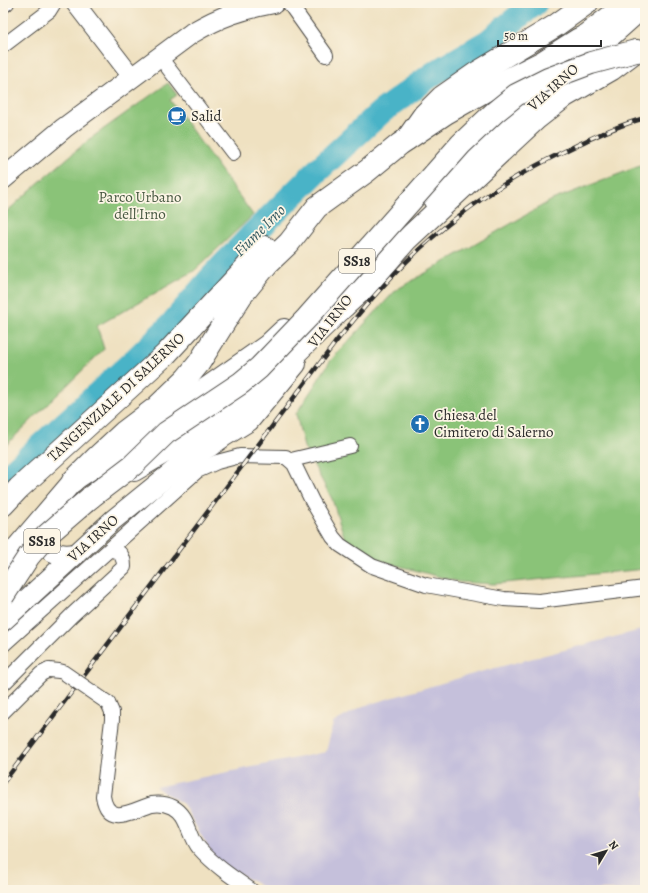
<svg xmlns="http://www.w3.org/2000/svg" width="648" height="893" font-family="Alegreya,serif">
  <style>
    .industrial { fill: #c5c0db }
    .green { fill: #8ac378; stroke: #5a7752 }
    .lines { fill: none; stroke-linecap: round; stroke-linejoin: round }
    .river { stroke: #4ab3c7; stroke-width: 25 }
    .minor-casing { stroke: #484642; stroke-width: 16 }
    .tertiary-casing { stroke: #484642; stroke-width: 20 }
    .secondary-casing { stroke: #484642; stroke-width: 22 }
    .trunk-casing { stroke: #484642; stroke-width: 24 }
    .motorway-casing { stroke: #484642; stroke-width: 24 }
    .minor { stroke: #fff; stroke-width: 14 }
    .tertiary { stroke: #fff; stroke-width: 18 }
    .secondary { stroke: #fff; stroke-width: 20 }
    .trunk { stroke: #fff; stroke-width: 22 }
    .motorway { stroke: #fff; stroke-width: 22 }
    .rail-casing { stroke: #2b2b2b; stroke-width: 4.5 }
    .rail { stroke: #fcf5e5; stroke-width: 3; stroke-dasharray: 9; stroke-linecap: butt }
    .minor-bridge-casing { stroke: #484642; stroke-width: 16; stroke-linecap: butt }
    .trunk-bridge-casing { stroke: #484642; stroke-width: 24; stroke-linecap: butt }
    .motorway-bridge-casing { stroke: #484642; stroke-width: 24; stroke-linecap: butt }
    .minor-bridge { stroke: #fff; stroke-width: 14 }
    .trunk-bridge { stroke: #fff; stroke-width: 22 }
    .motorway-bridge { stroke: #fff; stroke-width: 22 }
    .labels { text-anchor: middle; stroke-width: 3.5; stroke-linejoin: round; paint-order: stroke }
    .shield { fill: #fcf5e5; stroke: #6a6863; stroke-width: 1 }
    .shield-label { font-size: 14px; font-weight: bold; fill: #2b2b2b }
    .street-label { font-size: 15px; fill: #2b2b2b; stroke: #fcf5e5 }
    .poi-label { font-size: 15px; fill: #2b2b2b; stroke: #fcf5e5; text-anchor: start }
    .park-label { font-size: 15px; fill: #485942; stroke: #fcf5e5 }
    .water-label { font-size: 16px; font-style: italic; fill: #365b62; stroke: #fcf5e5 }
  </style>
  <rect width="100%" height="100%" fill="#fcf5e5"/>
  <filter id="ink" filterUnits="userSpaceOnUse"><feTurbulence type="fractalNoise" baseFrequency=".025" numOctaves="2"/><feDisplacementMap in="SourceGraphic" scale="8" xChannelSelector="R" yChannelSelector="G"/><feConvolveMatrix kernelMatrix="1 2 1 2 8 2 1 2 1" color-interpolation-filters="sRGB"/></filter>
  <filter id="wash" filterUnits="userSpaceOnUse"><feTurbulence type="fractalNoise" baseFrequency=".012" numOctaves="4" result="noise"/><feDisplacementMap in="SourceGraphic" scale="16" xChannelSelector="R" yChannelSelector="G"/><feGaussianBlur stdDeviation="0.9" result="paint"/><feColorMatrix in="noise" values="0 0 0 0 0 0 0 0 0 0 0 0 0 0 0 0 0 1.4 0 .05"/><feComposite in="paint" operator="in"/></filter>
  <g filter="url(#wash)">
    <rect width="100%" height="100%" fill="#efe1c1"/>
    <path class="industrial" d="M645,629V890H268L216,861L183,804L155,787L326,752L333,723L363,706L480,672Z"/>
    <path class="green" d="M168,83L177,95L170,100L253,215L194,271L97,326L104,349L3,448V215L36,185L91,138Z
      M645,164V569L494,584L459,582L384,562L362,553L345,539L332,499L304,447L296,414L331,360L396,290L552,200Z"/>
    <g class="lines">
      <path class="river" d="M3,480L136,359L170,326L211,278L250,237L319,169L381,112L433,74L489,41L535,3"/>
    </g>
  </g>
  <g filter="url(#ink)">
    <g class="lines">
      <g class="minor-casing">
        <path id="minor" d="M289,3L326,55
          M3,6L7,3
          M3,46L49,11L54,3
          M159,56L233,153
          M291,460L350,446
          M3,645L197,471L217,462L240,456L286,457L294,464L312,501L333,537L340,545L372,566L426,585L504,599L539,601L645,588
          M3,684L72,615L124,567C124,558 121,550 111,550
          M108,703L112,712V720L103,796C108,828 134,809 152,804C159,803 167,804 173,807C189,815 189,836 199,848C214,865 232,877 251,890
          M3,712L41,674L49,670"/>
      </g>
      <g class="tertiary-casing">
        <path id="tertiary" d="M75,3L132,77"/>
      </g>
      <g class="secondary-casing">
        <path id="secondary" d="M567,48L627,3
          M3,179L64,128L192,33C221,16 242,9 274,3
          M434,201L481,152L645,6
          M38,527C36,548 59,559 77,553
          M3,563L73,481L127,446L160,420L267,345L284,329
          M3,621L113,520L187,460L209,447L223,437L249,421L296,364"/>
      </g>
      <g class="trunk-casing">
        <path id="trunk" d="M134,470L200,431L246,401L344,306
          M73,481L97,457L124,432L157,407L186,379L199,363L222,326L241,296L268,263L289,243L317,207L367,171L400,144L446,113L490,88L541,63L579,39
          M3,505L19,488L166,354L265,247"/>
      </g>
      <g class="motorway-casing">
        <path id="motorway" d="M407,139L424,115L442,97L475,74L555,26L587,3
          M344,306L366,286L406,240L537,118L565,96L612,69L636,51"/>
      </g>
      <use href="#minor" class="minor"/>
      <use href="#tertiary" class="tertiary"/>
      <use href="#secondary" class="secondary"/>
      <use href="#trunk" class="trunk"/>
      <use href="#motorway" class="motorway"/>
      <g class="rail-casing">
        <path id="rail" d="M3,783L335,343C371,298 409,254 455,219C490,191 529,168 569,149C593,137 619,125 645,118"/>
      </g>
      <use href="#rail" class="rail"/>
      <g class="minor-bridge-casing">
        <path id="minor-bridge" d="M49,670L59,671L63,672L108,703"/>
      </g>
      <g class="trunk-bridge-casing">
        <path id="trunk-bridge" d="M3,596L29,556L47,535L91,497"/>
      </g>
      <g class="motorway-bridge-casing">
        <path id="motorway-bridge" d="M91,497L133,465L166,433L241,383L259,368L307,318L461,144L495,112L516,95L548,79L591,63L636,51"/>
      </g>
      <use href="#minor-bridge" class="minor-bridge"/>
      <use href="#trunk-bridge" class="trunk-bridge"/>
      <use href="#motorway-bridge" class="motorway-bridge"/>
    </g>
  </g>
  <defs>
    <g id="cafe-disc" transform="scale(1)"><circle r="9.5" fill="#1f6fb2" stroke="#fcf5e5"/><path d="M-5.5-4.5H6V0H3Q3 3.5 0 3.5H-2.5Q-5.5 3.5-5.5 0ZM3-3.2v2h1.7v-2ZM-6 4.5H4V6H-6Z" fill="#fff"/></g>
    <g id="church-disc" transform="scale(1)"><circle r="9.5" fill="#1f6fb2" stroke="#fcf5e5"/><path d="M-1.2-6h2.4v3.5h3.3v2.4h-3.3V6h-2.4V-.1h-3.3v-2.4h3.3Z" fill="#fff"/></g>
  </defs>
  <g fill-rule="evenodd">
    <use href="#cafe-disc" x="177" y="116"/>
    <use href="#church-disc" x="420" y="424"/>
  </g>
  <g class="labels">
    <g class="shield">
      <rect x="339" y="249" width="36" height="24" rx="3"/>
      <rect x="24" y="529" width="36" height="24" rx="3"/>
    </g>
    <g class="shield-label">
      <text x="357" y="266">SS18</text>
      <text x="42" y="546">SS18</text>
    </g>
    <g class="street-label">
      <text transform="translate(553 87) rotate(-42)" y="5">VIA IRNO</text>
      <text transform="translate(330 321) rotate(-52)" y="5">VIA IRNO</text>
      <text transform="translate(116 397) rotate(-43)" y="5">TANGENZIALE DI SALERNO</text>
      <text transform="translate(93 538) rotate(-42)" y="5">VIA IRNO</text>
    </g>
    <g class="poi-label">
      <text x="191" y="121">Salid</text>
      <text x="434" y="420">Chiesa del<tspan x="434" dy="17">Cimitero di Salerno</tspan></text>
    </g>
    <g class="park-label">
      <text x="140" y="202">Parco Urbano<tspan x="140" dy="17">dell'Irno</tspan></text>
    </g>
    <g class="water-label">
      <text transform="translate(259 230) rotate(-45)" y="6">Fiume Irno</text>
    </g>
  </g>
  <rect width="648" height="893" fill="none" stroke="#fcf5e5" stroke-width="16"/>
  <g transform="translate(606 851) rotate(52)" stroke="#fcf5e5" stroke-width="3" paint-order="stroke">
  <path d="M0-3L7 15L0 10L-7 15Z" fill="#2b2b2b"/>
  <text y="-6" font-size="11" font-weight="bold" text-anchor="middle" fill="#2b2b2b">N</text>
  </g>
  <path d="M498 40v6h103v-6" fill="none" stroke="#2b2b2b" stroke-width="2"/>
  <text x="504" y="40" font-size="12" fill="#2b2b2b" stroke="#fcf5e5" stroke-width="3" paint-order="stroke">50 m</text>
</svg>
